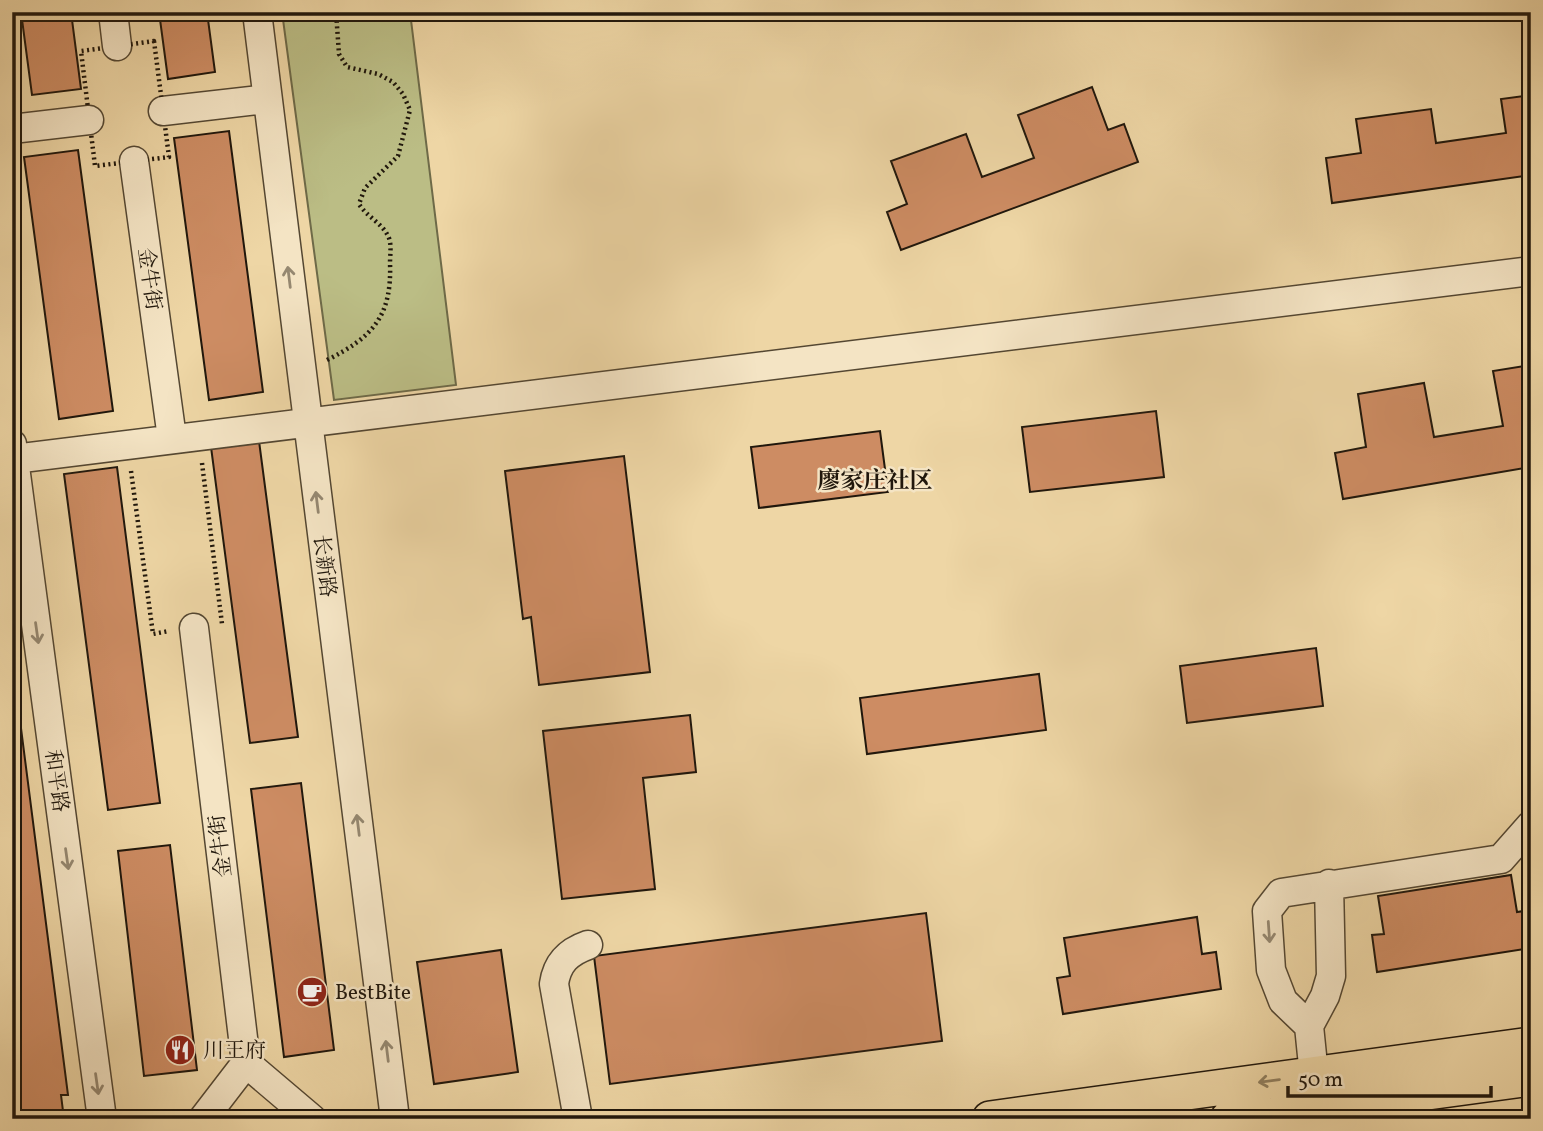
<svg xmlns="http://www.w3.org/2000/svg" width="1543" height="1131" font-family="Vollkorn,'Noto Serif SC',serif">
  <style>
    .green { fill: #bbbd85; stroke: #6e6a48; stroke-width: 2 }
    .building { fill: #cd8c63; stroke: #20170c; stroke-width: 2 }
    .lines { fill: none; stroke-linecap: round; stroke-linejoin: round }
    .minor-casing { stroke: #544732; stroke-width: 31 }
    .major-casing { stroke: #20170c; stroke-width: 38 }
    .path { stroke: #20170c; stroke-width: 4.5; stroke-dasharray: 2 3.5; stroke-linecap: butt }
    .minor { stroke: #f4e4c4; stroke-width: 28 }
    .major { stroke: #eed6a5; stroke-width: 35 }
    .oneway { stroke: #958871 }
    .oneway2 { stroke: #918060 }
    .labels { text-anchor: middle; stroke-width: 5; stroke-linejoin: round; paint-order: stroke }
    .street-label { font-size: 21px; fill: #20170c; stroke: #f4e4c4 }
    .poi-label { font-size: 21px; fill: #20170c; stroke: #f4e4c4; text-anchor: start }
    .neighbourhood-label { font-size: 23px; font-weight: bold; fill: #20170c; stroke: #f4e4c4 }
  </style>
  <rect width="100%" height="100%" fill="#eed6a5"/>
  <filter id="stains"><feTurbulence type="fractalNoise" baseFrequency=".00286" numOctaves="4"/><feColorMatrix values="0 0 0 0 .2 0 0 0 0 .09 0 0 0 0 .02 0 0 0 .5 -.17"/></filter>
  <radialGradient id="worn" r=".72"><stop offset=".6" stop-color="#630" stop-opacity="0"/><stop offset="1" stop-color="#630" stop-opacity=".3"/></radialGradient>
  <path class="green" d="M282,12H410L456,385L334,400Z"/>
  <path class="building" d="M21,12H71L81,89L32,95Z
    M159,12H207L215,72L168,79Z
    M1092,87L1108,130L1124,124L1138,162L901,250L887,212L907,204L891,161L966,134L982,177L1034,158L1018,115Z
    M1531,95V175L1332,203L1326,158L1361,153L1356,119L1431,109L1436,143L1506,133L1501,99Z
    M229,131L263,392L209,400L174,138Z
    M78,150L113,411L59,419L24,157Z
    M1531,365V467L1343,499L1335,453L1366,447L1358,394L1424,383L1434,437L1503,426L1493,371Z
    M1156,411L1164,477L1030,492L1022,427Z
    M880,431L888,492L759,508L751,447Z
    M259,441L298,737L250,743L211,447Z
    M624,456L650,672L539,685L531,617L523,619L505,471Z
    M117,467L160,803L108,810L64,474Z
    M1316,648L1323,706L1187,723L1180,666Z
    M12,658L68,1095H61L64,1119H19L12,1069Z
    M1039,674L1046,730L867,754L860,698Z
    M690,715L696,772L643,778L655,889L562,899L543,731Z
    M301,783L334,1050L284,1057L251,789Z
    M170,845L197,1070L144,1076L118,851Z
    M1511,875L1517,912L1530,910L1531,948L1377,972L1372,935L1384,934L1378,896Z
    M926,913L942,1041L610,1084L594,956Z
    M1197,917L1202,954L1216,952L1221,989L1063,1014L1057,978L1070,976L1064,938Z
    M501,950L518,1072L434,1084L417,962Z"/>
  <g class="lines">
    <g class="minor-casing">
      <path id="minor" d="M113,12L117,46
        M257,12L395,1119
        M163,111L267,99
        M12,129L89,120
        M134,161L172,438
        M12,444L102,1119
        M14,459L1531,271
        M194,628L246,1063L312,1119
        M1309,1026L1283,1001L1271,970L1267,911L1281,893L1501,859L1531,825
        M1314,1075L1309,1026L1325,996L1331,976L1329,884
        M203,1119L246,1063
        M578,1119L554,984C557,963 568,952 588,945"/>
    </g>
    <g class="major-casing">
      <path id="major" d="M990,1119L1531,1045
        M1228,1119L1531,1078"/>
    </g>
    <path class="path" d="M154,41L169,157L95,166L81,51Z
      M327,360C373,337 392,316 390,263C390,255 392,243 388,236C382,223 367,217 359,204L365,188L398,156L410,110L403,94L393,82L378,74L347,67L339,54L336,12
      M202,463L222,624
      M131,471L153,634L169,631"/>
    <use href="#minor" class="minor"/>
    <use href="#major" class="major"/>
  </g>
  <defs><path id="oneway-shaft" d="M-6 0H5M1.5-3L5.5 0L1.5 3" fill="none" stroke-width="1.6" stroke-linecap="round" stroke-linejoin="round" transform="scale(1.75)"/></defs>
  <g class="oneway">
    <use href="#oneway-shaft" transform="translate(289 277) rotate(-97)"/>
    <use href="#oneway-shaft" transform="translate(317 502) rotate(-97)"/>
    <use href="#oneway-shaft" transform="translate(37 633) rotate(82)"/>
    <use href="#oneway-shaft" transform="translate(358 825) rotate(-97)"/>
    <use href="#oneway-shaft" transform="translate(67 859) rotate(82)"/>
    <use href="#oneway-shaft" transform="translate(1269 932) rotate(86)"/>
    <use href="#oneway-shaft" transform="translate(387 1051) rotate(-97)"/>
    <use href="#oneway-shaft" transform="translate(97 1084) rotate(82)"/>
  </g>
  <use class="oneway2" href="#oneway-shaft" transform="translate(1269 1081) rotate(172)"/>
  <defs>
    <g id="cafe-disc" transform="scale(1.575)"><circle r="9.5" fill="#8f2418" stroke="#f4e4c4"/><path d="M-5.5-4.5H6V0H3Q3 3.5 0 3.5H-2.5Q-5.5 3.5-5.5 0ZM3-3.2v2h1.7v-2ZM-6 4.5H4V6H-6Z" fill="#fff"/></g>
    <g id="restaurant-disc" transform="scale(1.575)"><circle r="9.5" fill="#8f2418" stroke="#f4e4c4"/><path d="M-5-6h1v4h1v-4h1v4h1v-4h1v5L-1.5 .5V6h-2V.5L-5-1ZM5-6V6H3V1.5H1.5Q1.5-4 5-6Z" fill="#fff"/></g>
  </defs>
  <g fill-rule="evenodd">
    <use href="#cafe-disc" x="312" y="992"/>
    <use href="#restaurant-disc" x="180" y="1050"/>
  </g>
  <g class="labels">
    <g class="street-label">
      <text transform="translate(150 279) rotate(82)" y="7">金牛街</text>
      <text transform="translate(325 566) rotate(83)" y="7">长新路</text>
      <text transform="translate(57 781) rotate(82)" y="7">和平路</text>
      <text transform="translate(220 846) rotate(-97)" y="7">金牛街</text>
    </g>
    <g class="poi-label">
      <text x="335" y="999">BestBite</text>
      <text x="203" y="1057">川王府</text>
    </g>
    <g class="neighbourhood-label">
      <text x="875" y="488">廖家庄社区</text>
    </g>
  </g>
  <rect width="1543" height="1131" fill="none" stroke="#eed6a5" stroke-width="42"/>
  <rect x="14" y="14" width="1515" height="1103" fill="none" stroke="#20170c" stroke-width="3.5"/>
  <rect x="21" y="21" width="1501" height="1089" fill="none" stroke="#20170c" stroke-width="2"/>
  <path d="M1288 1086v10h203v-10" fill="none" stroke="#20170c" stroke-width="3.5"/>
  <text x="1298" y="1086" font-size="21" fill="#20170c" stroke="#f4e4c4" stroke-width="5" paint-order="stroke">50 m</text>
  <rect width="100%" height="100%" filter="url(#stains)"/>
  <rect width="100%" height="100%" fill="url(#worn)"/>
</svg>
